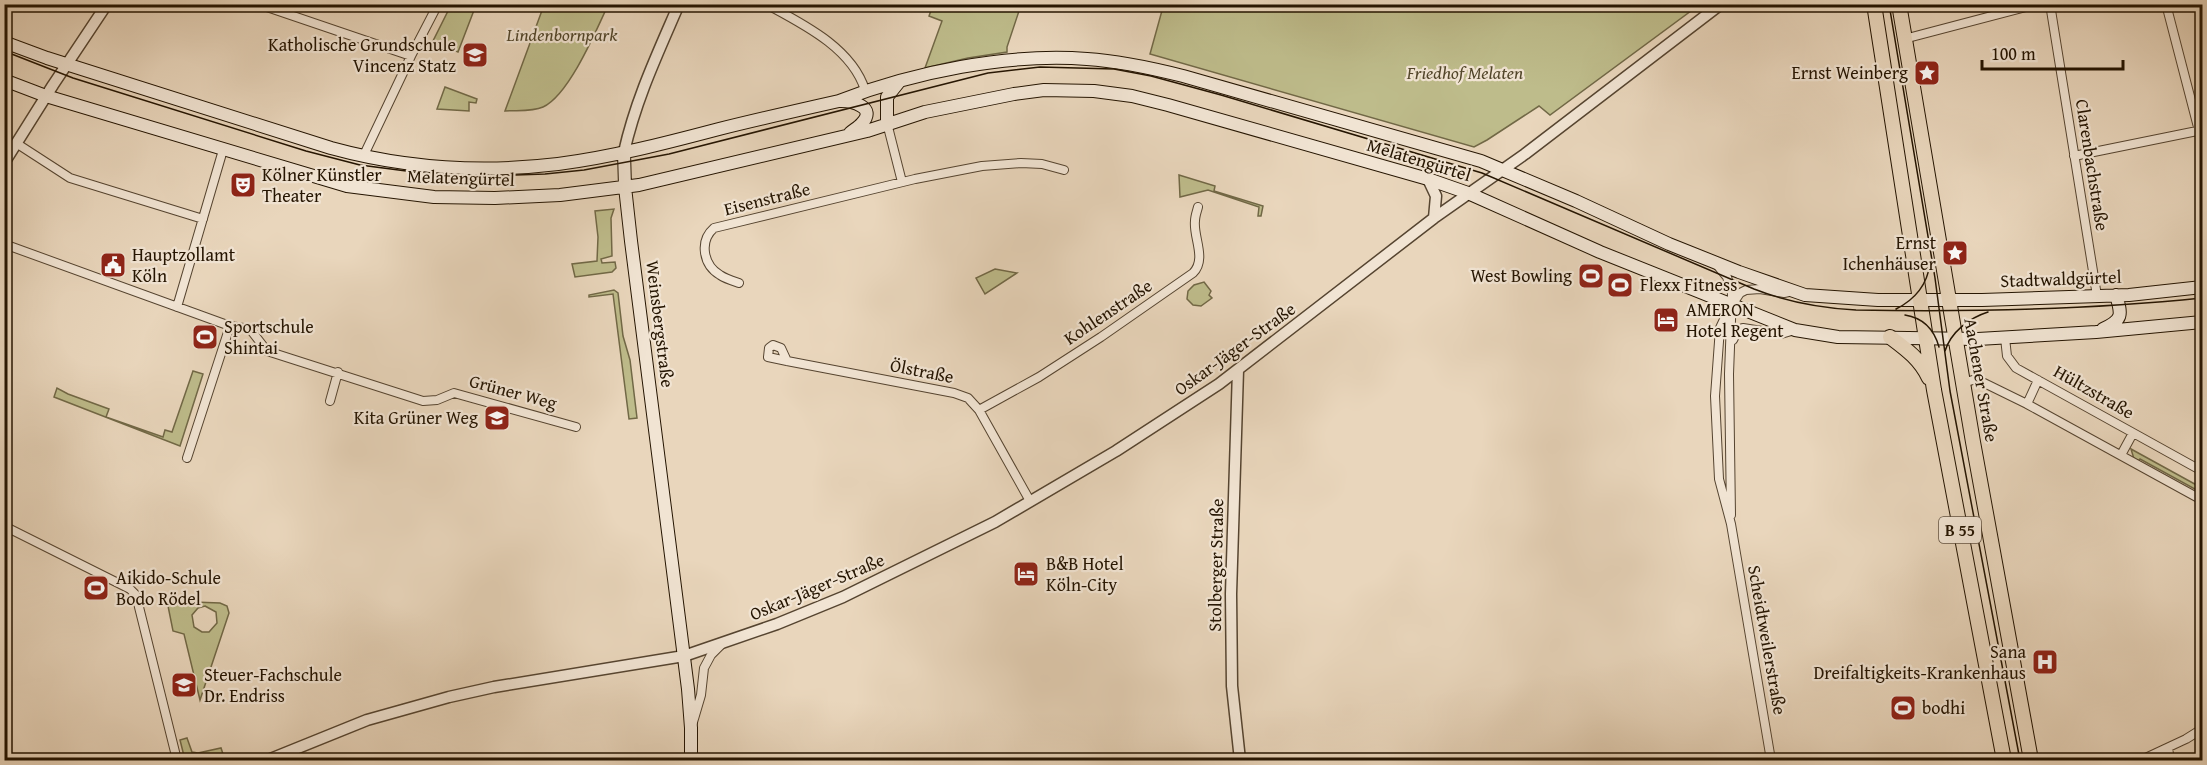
<svg xmlns="http://www.w3.org/2000/svg" width="2207" height="765" font-family="'Gentium Book Plus',serif">
  <style>
    .green { fill: #bebc8b; stroke: #716846; stroke-width: 1.5; fill-rule: evenodd }
    .lines { fill: none; stroke-linecap: round; stroke-linejoin: round }
    .minor-casing { stroke: #554430; stroke-width: 10 }
    .tertiary-casing { stroke: #554430; stroke-width: 13 }
    .secondary-casing { stroke: #241401; stroke-width: 14 }
    .primary-casing { stroke: #241401; stroke-width: 16 }
    .minor { stroke: #f1e4d3; stroke-width: 8 }
    .tertiary { stroke: #f1e4d3; stroke-width: 10 }
    .secondary { stroke: #f1e4d3; stroke-width: 12 }
    .primary { stroke: #e9d6bc; stroke-width: 14 }
    .tram { stroke: #241401; stroke-width: 1.5 }
    .labels { text-anchor: middle; stroke-width: 4.5; stroke-linejoin: round; paint-order: stroke }
    .shield { fill: #f1e4d3; stroke: #625240; stroke-width: 1.5 }
    .shield-label { font-size: 16px; font-weight: bold; fill: #241401 }
    .park-label { font-size: 18px; font-style: italic; fill: #52462a; stroke: #f1e4d3 }
    .poi-label { font-size: 18px; fill: #241401; stroke: #f1e4d3; text-anchor: start }
    .street-label { font-size: 18px; fill: #241401; stroke: #f1e4d3 }
  </style>
  <rect width="100%" height="100%" fill="#e9d6bc"/>
  <filter id="stains"><feTurbulence type="fractalNoise" baseFrequency=".00333" numOctaves="4"/><feColorMatrix values="0 0 0 0 .2 0 0 0 0 .09 0 0 0 0 .02 0 0 0 .5 -.17"/></filter>
  <radialGradient id="worn" r=".72"><stop offset=".6" stop-color="#630" stop-opacity="0"/><stop offset="1" stop-color="#630" stop-opacity=".3"/></radialGradient>
  <path class="green" d="M451,5H476L458,52L433,41Z
    M544,5H608C596,31 569,95 543,107C532,112 517,110 505,111Z
    M933,5V4L1021,5L1007,47V52L968,58L925,68L942,21L929,16Z
    M1158,5H1699L1550,115L1539,106L1487,140L1474,147L1150,54L1163,7Z
    M445,87L477,99L476,103L469,102V111L437,109Z
    M1179,175L1215,186L1214,191L1263,206L1261,216H1258L1259,207L1208,190L1180,197Z
    M614,209L611,218L612,256L601,259L602,263L615,262L616,268L612,272L575,277L572,264L597,261L598,237L595,211Z
    M995,269L1017,273L985,294L976,278Z
    M1204,282L1211,291L1209,295L1212,298L1201,306L1193,305L1187,299L1188,291L1194,285Z
    M614,290L618,293L623,336L630,360L637,418L629,419L613,294L589,297V295Z
    M193,371L203,374L180,446L54,397L57,388L68,394L109,409L106,417L163,437L165,430L172,432Z
    M2131,449L2202,488V493L2140,459L2138,461L2134,459Z
    M167,601L220,603L227,606L229,613L200,700L184,634L173,631ZM205,606L216,612L217,623L209,632H202L194,627L192,615L198,608Z
    M187,738L192,752L198,753L221,748L225,760H185L180,740Z"/>
  <g class="lines">
    <g class="minor-casing">
      <path id="minor" d="M258,4L411,56
        M766,4C803,24 852,48 865,90
        M2050,4L2097,296
        M2166,4L2199,131
        M1904,39L2037,4
        M887,123L902,182
        M16,143L70,178L203,219
        M2074,156L2202,130
        M363,157L411,56L438,4
        M4,244L230,326L250,329L267,351L423,401L437,400L454,393L576,427
        M1717,265L1727,277L1732,293L1729,374L1731,515
        M739,283C733,281 726,279 720,275C703,265 699,241 714,228L915,179L982,166L1021,163L1042,164L1064,170
        M177,307L223,150
        M2005,338L2007,356L2016,368L2202,471
        M1733,340L1738,330L1743,328L1781,334L1795,330
        M787,361L781,348L773,345L769,348L768,357L787,361L954,393L968,398L979,410L1030,501
        M1963,383L1976,379L2027,404L2202,500
        M330,401L338,372
        M2027,404L2038,380
        M979,410L1039,377L1101,337L1193,273C1207,259 1193,237 1195,221C1195,216 1197,211 1198,207
        M2121,455L2133,433
        M187,458L230,326
        M4,526L130,589L136,595L177,760
        M693,722L701,695L704,668L711,655L722,644
        M2168,748L2170,760
        M1771,760L1731,524L1719,479L1715,396L1720,328L1728,311L1740,293L1746,290L1760,289L1784,293L1789,292
        M2141,760L2186,739L2202,729"/>
    </g>
    <g class="tertiary-casing">
      <path id="tertiary" d="M624,152C636,99 657,55 679,4
        M4,163L53,85L107,4
        M1428,179L1436,196L1434,218
        M1238,370L1231,594L1232,686L1240,760
        M268,760L367,720L449,697L494,687L684,656L777,624L843,597L995,522L1116,451L1219,384L1434,218L1525,154L1721,4"/>
    </g>
    <g class="secondary-casing">
      <path id="secondary" d="M4,42L47,58L331,148C404,168 483,173 558,164C612,157 666,143 719,129C759,119 799,110 839,101C913,72 1008,53 1087,59C1120,61 1151,68 1183,76L1481,161L1576,201L1669,244L1739,272L1805,295L1878,300H1982L2129,295L2202,287
        M4,80L46,96L347,186L434,197L495,198L560,195L639,185L867,131L925,112L1014,94L1044,90L1094,91L1132,96L1168,105L1428,179L1468,193L1600,252L1795,330L1838,337L1978,339L2096,332L2202,322
        M841,101C852,101 877,107 862,123C859,127 853,130 850,133
        M887,123V97L899,82
        M624,152L625,187L631,241L688,689L691,728V760
        M2103,329C2123,320 2122,315 2116,295"/>
    </g>
    <g class="primary-casing">
      <path id="primary" d="M1874,4L1934,390L2004,760
        M1899,4L1973,442L2031,760
        M1890,337C1906,349 1920,359 1929,378"/>
    </g>
    <use href="#minor" class="minor"/>
    <use href="#tertiary" class="tertiary"/>
    <use href="#secondary" class="secondary"/>
    <use href="#primary" class="primary"/>
    <path class="tram" d="M1889,4L1935,278L1950,391L2020,760
      M4,51L73,78L306,151L360,165L414,172L487,176L545,174L584,170L669,154L988,73L1040,67L1114,69L1151,76L1221,95L1482,173L1754,289C1787,302 1820,308 1856,310C1971,312 2087,310 2202,298
      M1896,309C1914,300 1927,285 1930,264
      M1905,315C1924,318 1934,329 1939,347
      M1945,351C1951,332 1969,318 1988,312"/>
  </g>
  <defs>
    <g id="school-square" transform="scale(1.35)"><rect x="-9" y="-9" width="18" height="18" rx="4" fill="#8f2418" stroke="#f1e4d3"/><path d="M0-5L7-2L0 1L-7-2ZM-4 1L0 2.5L4 1V4Q0 6-4 4Z" fill="#fff"/></g>
    <g id="sight-square" transform="scale(1.35)"><rect x="-9" y="-9" width="18" height="18" rx="4" fill="#8f2418" stroke="#f1e4d3"/><path d="M0-6L1.8-2.2L6-1.7L2.9 1.2L3.7 5.4L0 3.3L-3.7 5.4L-2.9 1.2L-6-1.7L-1.8-2.2Z" fill="#fff"/></g>
    <g id="theatre-square" transform="scale(1.35)"><rect x="-9" y="-9" width="18" height="18" rx="4" fill="#8f2418" stroke="#f1e4d3"/><path d="M-5-5.5Q0-4 5-5.5V0Q5 5 0 6Q-5 5-5 0ZM-3.3-2.5H-1v1.5H-3.3ZM1-2.5H3.3v1.5H1ZM-2.8 1Q0 5.5 2.8 1Z" fill="#fff"/></g>
    <g id="civic-square" transform="scale(1.35)"><rect x="-9" y="-9" width="18" height="18" rx="4" fill="#8f2418" stroke="#f1e4d3"/><path d="M-.6-6.5H3V-4.5H.6V-3L4-1V1h2V6H-6V1h2V-1L-.6-3ZM-1.2 2.5V6h2.4V2.5Z" fill="#fff"/></g>
    <g id="stadium-square" transform="scale(1.35)"><rect x="-9" y="-9" width="18" height="18" rx="4" fill="#8f2418" stroke="#f1e4d3"/><path d="M0-5a6.5 5 0 1 0 0 10a6.5 5 0 1 0 0-10ZM-3.5-1.8h7v3.6h-7Z" fill="#fff"/></g>
    <g id="hotel-square" transform="scale(1.35)"><rect x="-9" y="-9" width="18" height="18" rx="4" fill="#8f2418" stroke="#f1e4d3"/><path d="M-6-4.5h1.5V1H6V5H4.5V3h-9V5H-6ZM-4 0a1.8 1.8 0 1 1 3.6 0ZM.5 0V-2.5h3Q6-2.5 6 0Z" fill="#fff"/></g>
    <g id="hospital-square" transform="scale(1.35)"><rect x="-9" y="-9" width="18" height="18" rx="4" fill="#8f2418" stroke="#f1e4d3"/><path d="M-5-5h3v3.5h4V-5h3V5h-3V1.5h-4V5h-3Z" fill="#fff"/></g>
  </defs>
  <g fill-rule="evenodd">
    <use href="#school-square" x="475" y="55"/>
    <use href="#sight-square" x="1927" y="73"/>
    <use href="#theatre-square" x="243" y="185"/>
    <use href="#sight-square" x="1955" y="253"/>
    <use href="#civic-square" x="113" y="265"/>
    <use href="#stadium-square" x="1591" y="276"/>
    <use href="#stadium-square" x="1620" y="285"/>
    <use href="#hotel-square" x="1666" y="320"/>
    <use href="#stadium-square" x="205" y="337"/>
    <use href="#school-square" x="497" y="418"/>
    <use href="#hotel-square" x="1026" y="574"/>
    <use href="#stadium-square" x="96" y="588"/>
    <use href="#hospital-square" x="2045" y="662"/>
    <use href="#school-square" x="184" y="685"/>
    <use href="#stadium-square" x="1903" y="708"/>
  </g>
  <g class="labels">
    <rect class="shield" x="1939" y="517" width="42" height="26" rx="4.5"/>
    <g class="shield-label">
      <text x="1960" y="536">B 55</text>
    </g>
    <g class="park-label">
      <text x="562" y="41">Lindenbornpark</text>
      <text x="1465" y="79">Friedhof Melaten</text>
    </g>
    <g class="poi-label">
      <text x="456" y="51" text-anchor="end">Katholische Grundschule<tspan x="456" dy="21">Vincenz Statz</tspan></text>
      <text x="1908" y="79" text-anchor="end">Ernst Weinberg</text>
      <text x="262" y="181">Kölner Künstler<tspan x="262" dy="21">Theater</tspan></text>
      <text x="1936" y="249" text-anchor="end">Ernst<tspan x="1936" dy="21">Ichenhäuser</tspan></text>
      <text x="132" y="261">Hauptzollamt<tspan x="132" dy="21">Köln</tspan></text>
      <text x="1572" y="282" text-anchor="end">West Bowling</text>
      <text x="1640" y="291">Flexx Fitness</text>
      <text x="1686" y="316">AMERON<tspan x="1686" dy="21">Hotel Regent</tspan></text>
      <text x="224" y="333">Sportschule<tspan x="224" dy="21">Shintai</tspan></text>
      <text x="478" y="424" text-anchor="end">Kita Grüner Weg</text>
      <text x="1046" y="570">B&amp;B Hotel<tspan x="1046" dy="21">Köln-City</tspan></text>
      <text x="116" y="584">Aikido-Schule<tspan x="116" dy="21">Bodo Rödel</tspan></text>
      <text x="2026" y="658" text-anchor="end">Sana<tspan x="2026" dy="21">Dreifaltigkeits-Krankenhaus</tspan></text>
      <text x="204" y="681">Steuer-Fachschule<tspan x="204" dy="21">Dr. Endriss</tspan></text>
      <text x="1922" y="714">bodhi</text>
    </g>
    <g class="street-label">
      <text transform="translate(1419 160) rotate(17)" y="6">Melatengürtel</text>
      <text transform="translate(2092 165) rotate(81)" y="6">Clarenbachstraße</text>
      <text transform="translate(461 178) rotate(2)" y="6">Melatengürtel</text>
      <text transform="translate(767 199) rotate(-14)" y="6">Eisenstraße</text>
      <text transform="translate(2061 279) rotate(-2)" y="6">Stadtwaldgürtel</text>
      <text transform="translate(1108 312) rotate(-34)" y="6">Kohlenstraße</text>
      <text transform="translate(660 324) rotate(83)" y="6">Weinsbergstraße</text>
      <text transform="translate(1235 349) rotate(-36)" y="6">Oskar-Jäger-Straße</text>
      <text transform="translate(922 371) rotate(11)" y="6">Ölstraße</text>
      <text transform="translate(1981 380) rotate(80)" y="6">Aachener Straße</text>
      <text transform="translate(513 392) rotate(15)" y="6">Grüner Weg</text>
      <text transform="translate(2094 392) rotate(30)" y="6">Hültzstraße</text>
      <text transform="translate(1216 565) rotate(-89)" y="6">Stolberger Straße</text>
      <text transform="translate(817 587) rotate(-23)" y="6">Oskar-Jäger-Straße</text>
      <text transform="translate(1767 640) rotate(80)" y="6">Scheidtweilerstraße</text>
    </g>
  </g>
  <rect width="2207" height="765" fill="none" stroke="#e9d6bc" stroke-width="24"/>
  <rect x="6" y="6" width="2195" height="753" fill="none" stroke="#241401" stroke-width="3"/>
  <rect x="12" y="12" width="2183" height="741" fill="none" stroke="#241401" stroke-width="1.5"/>
  <path d="M1982 60v9h141v-9" fill="none" stroke="#241401" stroke-width="3"/>
  <text x="1991" y="60" font-size="18" fill="#241401" stroke="#f1e4d3" stroke-width="4.5" paint-order="stroke">100 m</text>
  <rect width="100%" height="100%" filter="url(#stains)"/>
  <rect width="100%" height="100%" fill="url(#worn)"/>
</svg>
